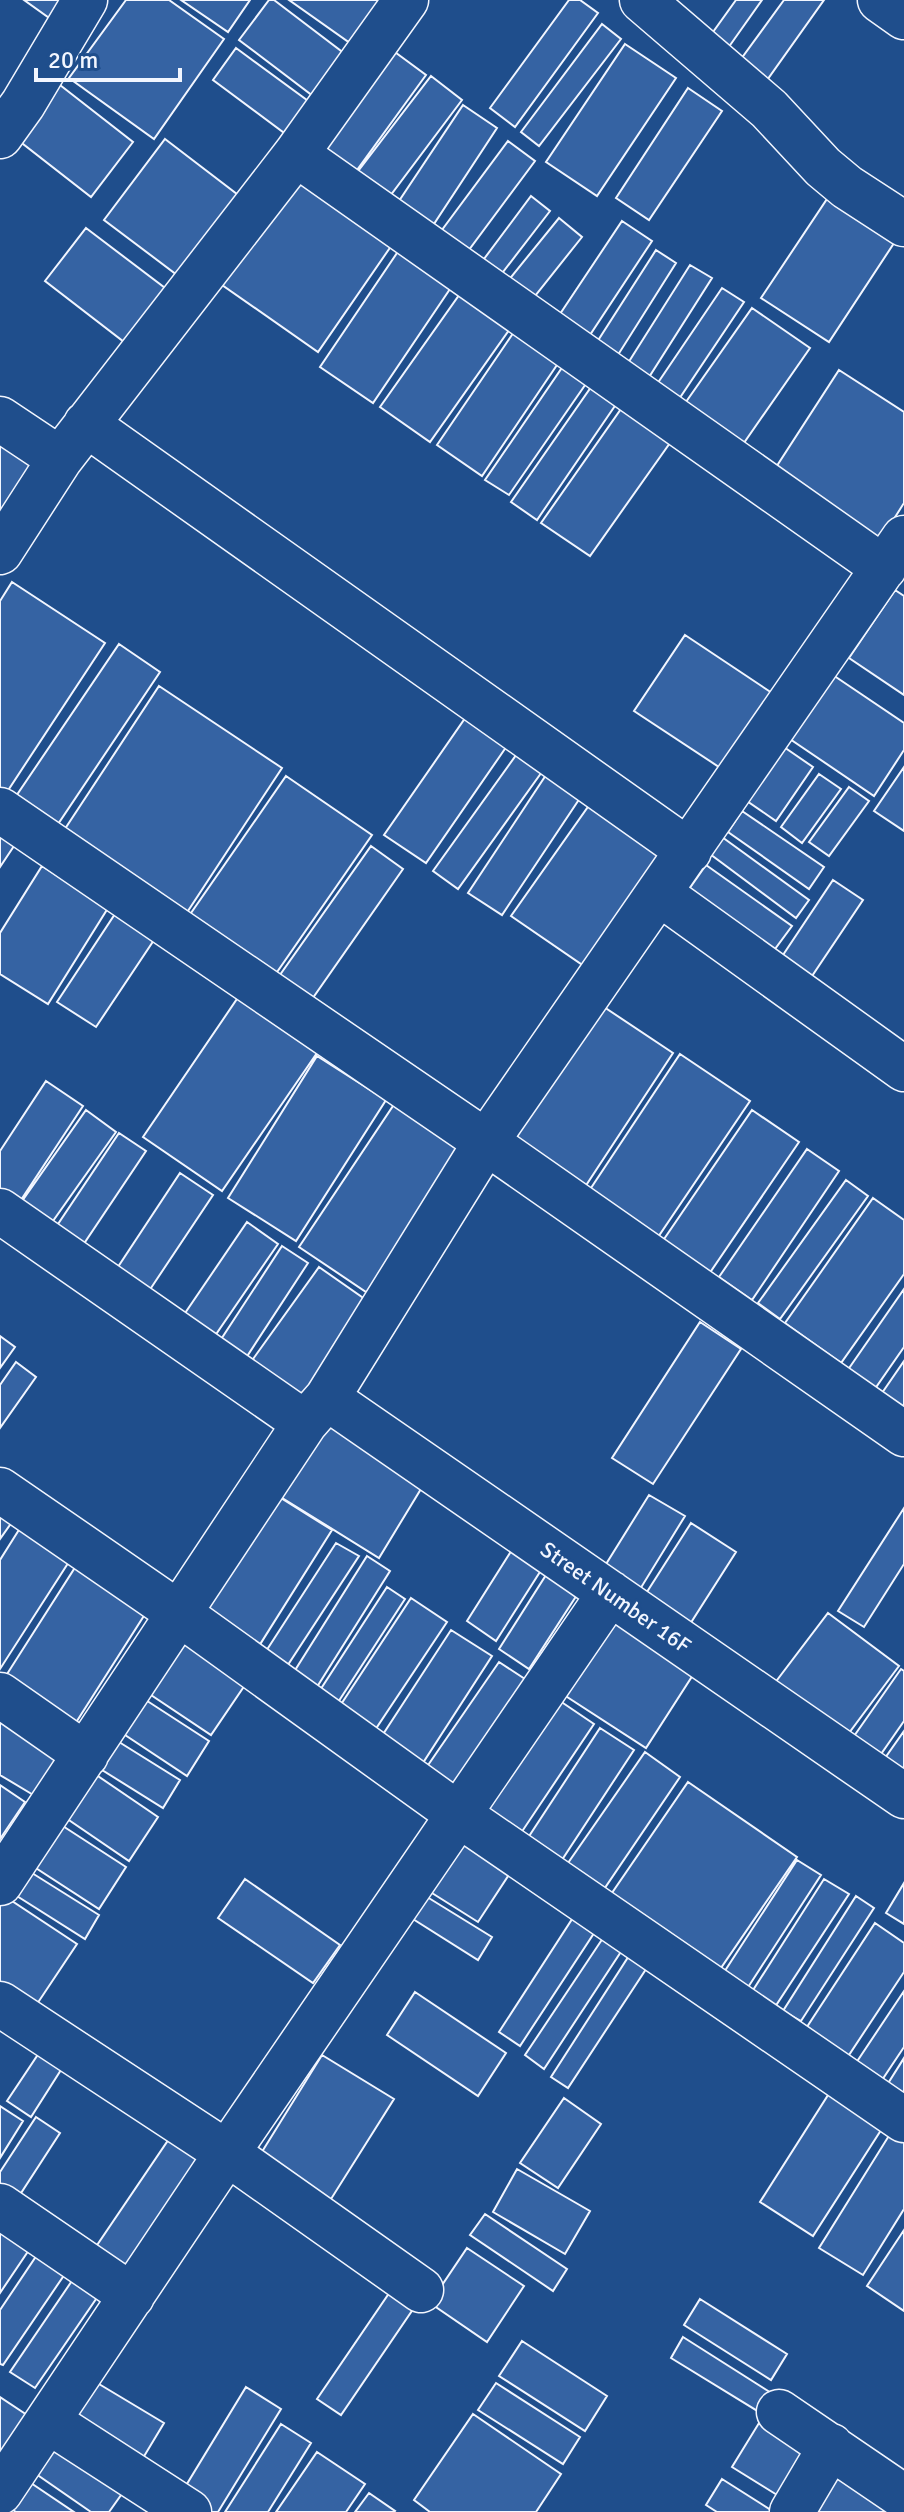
<svg xmlns="http://www.w3.org/2000/svg" width="904" height="2512" font-family="Signika,sans-serif">
  <style>
    .building { fill: #3563a3; stroke: #f2f6ff; stroke-width: 2 }
    .lines { fill: none; stroke-linecap: round; stroke-linejoin: round }
    .minor-casing { stroke: #f2f6ff; stroke-width: 47 }
    .minor { stroke: #1f4e8c; stroke-width: 44 }
    .labels { text-anchor: middle; stroke-width: 6; stroke-linejoin: round; paint-order: stroke }
    .street-label { font-size: 22px; fill: #f2f6ff; stroke: #1f4e8c }
  </style>
  <rect width="100%" height="100%" fill="#1f4e8c"/>
  <path class="building" d="M24,0H73L59,25Z
    M126,0H169L224,39L154,139L69,78Z
    M181,0H250L228,32Z
    M269,0H274L345,54L313,96L239,40Z
    M289,0H381L350,43Z
    M569,0H580L598,13L515,127L490,108Z
    M736,0H762L721,58L703,46Z
    M784,0H824L760,90L733,70Z
    M602,24L621,39L539,146L521,132Z
    M384,44L426,75L349,181L307,150Z
    M625,44L676,78L597,196L546,162Z
    M236,48L315,106L291,138L213,80Z
    M431,76L462,100L381,208L349,183Z
    M51,78L133,142L91,197L9,133Z
    M688,88L722,111L649,220L616,198Z
    M463,105L497,128L428,233L393,210Z
    M165,139L246,201L185,281L104,220Z
    M508,141L535,161L460,262L433,242Z
    M290,165L396,239L318,352L212,278Z
    M833,190L900,234L829,342L761,298Z
    M531,196L550,211L493,285L475,271Z
    M559,218L582,237L527,306L503,287Z
    M622,221L652,241L584,344L554,323Z
    M86,228L169,291L128,345L45,281Z
    M399,250L452,286L373,403L320,367Z
    M656,250L676,263L611,366L590,353Z
    M690,265L712,278L644,385L623,371Z
    M722,288L744,302L673,408L651,393Z
    M462,291L512,326L430,442L380,407Z
    M752,308L810,348L739,450L681,409Z
    M518,326L563,356L482,476L437,445Z
    M568,359L592,375L509,495L485,480Z
    M839,370L904,412V503L878,544L771,475Z
    M596,380L621,397L537,520L511,502Z
    M628,399L677,433L590,556L541,523Z
    M0,427L47,460L0,528Z
    M12,582L105,643L3,798L0,796V601Z
    M895,590L904,596V695L849,658Z
    M685,635L775,695L725,771L634,711Z
    M119,644L160,672L50,836L8,808Z
    M827,671L904,723V750L874,796L784,735Z
    M159,686L282,768L180,923L57,841Z
    M468,714L509,743L426,863L384,835Z
    M781,745L813,767L776,821L744,799Z
    M519,751L544,769L458,889L433,871Z
    M904,767V831L874,811Z
    M550,769L584,792L502,915L468,893Z
    M819,774L841,789L802,843L781,827Z
    M286,776L372,835L268,985L182,926Z
    M849,787L869,801L829,856L809,842Z
    M590,804L662,855L584,966L511,916Z
    M742,811L824,867L809,889L728,832Z
    M0,832L16,843L0,867Z
    M722,837L809,900L796,918L710,854Z
    M371,846L403,869L303,1012L270,989Z
    M706,865L792,926L772,953L687,892Z
    M42,866L108,908L48,1004L0,974V933Z
    M833,880L863,900L808,982L779,961Z
    M115,914L154,940L96,1027L57,1002Z
    M239,996L319,1050L222,1191L143,1137Z
    M592,999L673,1053L579,1196L496,1141Z
    M680,1054L750,1101L654,1243L585,1197Z
    M317,1056L386,1100L296,1241L228,1198Z
    M46,1081L83,1106L17,1206L0,1194V1151Z
    M397,1100L470,1149L372,1296L299,1247Z
    M86,1110L116,1132L43,1235L13,1214Z
    M752,1110L799,1142L707,1277L660,1245Z
    M119,1133L146,1151L75,1257L48,1239Z
    M807,1149L839,1171L752,1300L719,1277Z
    M180,1173L213,1195L141,1303L108,1282Z
    M846,1180L868,1196L780,1319L758,1303Z
    M873,1198L904,1220V1274L841,1363L785,1323Z
    M247,1222L278,1244L210,1343L179,1322Z
    M282,1246L308,1263L242,1364L216,1347Z
    M319,1267L369,1302L299,1401L248,1366Z
    M904,1289V1347L872,1393L845,1374Z
    M700,1322L741,1349L653,1484L612,1458Z
    M0,1336L15,1347L0,1368Z
    M904,1361V1409L882,1393Z
    M16,1362L36,1377L0,1428V1385Z
    M327,1419L427,1479L379,1558L279,1496Z
    M276,1495L332,1530L254,1654L198,1618Z
    M649,1495L685,1516L634,1599L598,1577Z
    M0,1503L17,1515L0,1539Z
    M904,1508V1564L864,1627L838,1611Z
    M691,1523L736,1552L683,1635L638,1606Z
    M22,1525L72,1557L0,1669V1560Z
    M336,1543L359,1556L280,1677L259,1662Z
    M515,1545L545,1564L496,1641L467,1621Z
    M367,1556L390,1571L310,1698L287,1683Z
    M553,1564L584,1584L529,1669L499,1649Z
    M76,1566L147,1611L68,1735L0,1685Z
    M387,1587L405,1599L331,1713L313,1701Z
    M411,1598L447,1622L369,1739L334,1715Z
    M616,1609L700,1664L646,1748L561,1693Z
    M828,1613L899,1666L840,1745L768,1692Z
    M451,1630L492,1656L419,1769L378,1742Z
    M183,1640L247,1682L211,1735L148,1693Z
    M499,1662L528,1681L453,1791L424,1771Z
    M901,1669L904,1671V1721L872,1767L845,1749Z
    M138,1695L209,1741L187,1776L116,1729Z
    M560,1701L594,1724L519,1836L485,1814Z
    M0,1706L71,1749L40,1799L0,1775Z
    M600,1728L634,1750L554,1872L520,1850Z
    M904,1731V1785L878,1768Z
    M111,1737L180,1780L163,1808L94,1765Z
    M645,1752L680,1777L596,1901L559,1876Z
    M92,1772L158,1817L129,1861L63,1816Z
    M688,1782L797,1857L712,1981L603,1906Z
    M0,1785L25,1802L0,1839Z
    M52,1819L126,1867L99,1909L25,1861Z
    M460,1832L514,1867L478,1922L424,1888Z
    M797,1860L821,1875L743,1995L719,1980Z
    M24,1868L99,1915L85,1939L9,1891Z
    M245,1879L340,1945L313,1983L218,1918Z
    M824,1879L849,1894L771,2013L748,1998Z
    M904,1883V1924L886,1913Z
    M419,1892L492,1937L478,1960L405,1914Z
    M0,1893L77,1944L31,2013L0,1993Z
    M856,1896L874,1908L801,2021L783,2011Z
    M578,1910L600,1924L520,2046L499,2032Z
    M875,1923L904,1943V1972L843,2064L801,2036Z
    M609,1929L628,1941L544,2069L525,2055Z
    M634,1948L652,1960L568,2088L551,2077Z
    M904,1991V2047L878,2086L852,2069Z
    M415,1992L506,2053L478,2096L387,2035Z
    M43,2047L66,2062L31,2117L7,2101Z
    M322,2055L394,2099L326,2207L255,2163Z
    M904,2058V2097L887,2085Z
    M830,2092L883,2127L813,2236L760,2202Z
    M564,2098L601,2124L558,2188L520,2163Z
    M0,2106L23,2121L0,2158Z
    M36,2117L60,2133L10,2210L0,2203V2172Z
    M890,2134L904,2142V2209L863,2275L819,2248Z
    M171,2136L203,2158L122,2279L89,2257Z
    M517,2169L590,2211L565,2254L493,2212Z
    M485,2214L567,2269L553,2291L470,2235Z
    M0,2217L35,2241L0,2293Z
    M904,2230V2311L867,2286Z
    M467,2248L524,2286L487,2342L430,2303Z
    M41,2249L69,2268L3,2365L0,2364V2310Z
    M80,2269L105,2286L35,2388L10,2372Z
    M396,2283L420,2299L341,2415L317,2399Z
    M700,2299L787,2354L771,2380L684,2325Z
    M683,2337L776,2396L764,2415L671,2358Z
    M522,2341L607,2396L585,2431L499,2376Z
    M94,2381L164,2423L137,2468L67,2426Z
    M496,2383L580,2437L563,2464L478,2410Z
    M246,2387L281,2409L218,2512H204L179,2497Z
    M0,2397L27,2415L0,2454Z
    M473,2414L561,2474L536,2512H430L414,2500Z
    M759,2423L818,2459L790,2503L732,2467Z
    M281,2424L311,2443L268,2512H225Z
    M49,2434L126,2488L109,2512H91L26,2467Z
    M317,2452L365,2484L346,2512H276Z
    M833,2466L901,2512H816Z
    M19,2475L74,2512H16L1,2502Z
    M722,2479L774,2512H717L706,2505Z
    M369,2493L395,2511L394,2512H355Z"/>
  <g class="lines">
    <g class="minor-casing">
      <path id="minor" d="M642,0L769,109L823,167L847,187L904,224
        M880,0L904,17
        M0,136L23,104L85,0
        M296,154L884,568
        M0,419L60,459L0,552
        M86,424L689,851
        M60,459L296,154L406,0
        M0,810L486,1142L904,1434
        M659,893L904,1069
        M0,1211L305,1423
        M327,1398L904,1796
        M0,1490L180,1614L458,1814L904,2120
        M0,1695L86,1755
        M0,1883L305,1423L327,1398L486,1142L904,538
        M0,2004L227,2153L421,2290
        M0,2206L132,2296
        M779,2412L904,2497
        M48,2421L189,2512
        M0,2492L227,2153L610,1593
        M792,2512L831,2446"/>
    </g>
    <use href="#minor" class="minor"/>
  </g>
  <g class="labels">
    <g class="street-label">
      <text transform="translate(616 1597) rotate(35)" y="8">Street Number 16F</text>
    </g>
  </g>
  <path d="M36 68v12h144v-12" fill="none" stroke="#f2f6ff" stroke-width="4"/>
  <text x="48" y="68" font-size="24" fill="#f2f6ff" stroke="#1f4e8c" stroke-width="6" paint-order="stroke">20 m</text>
</svg>
